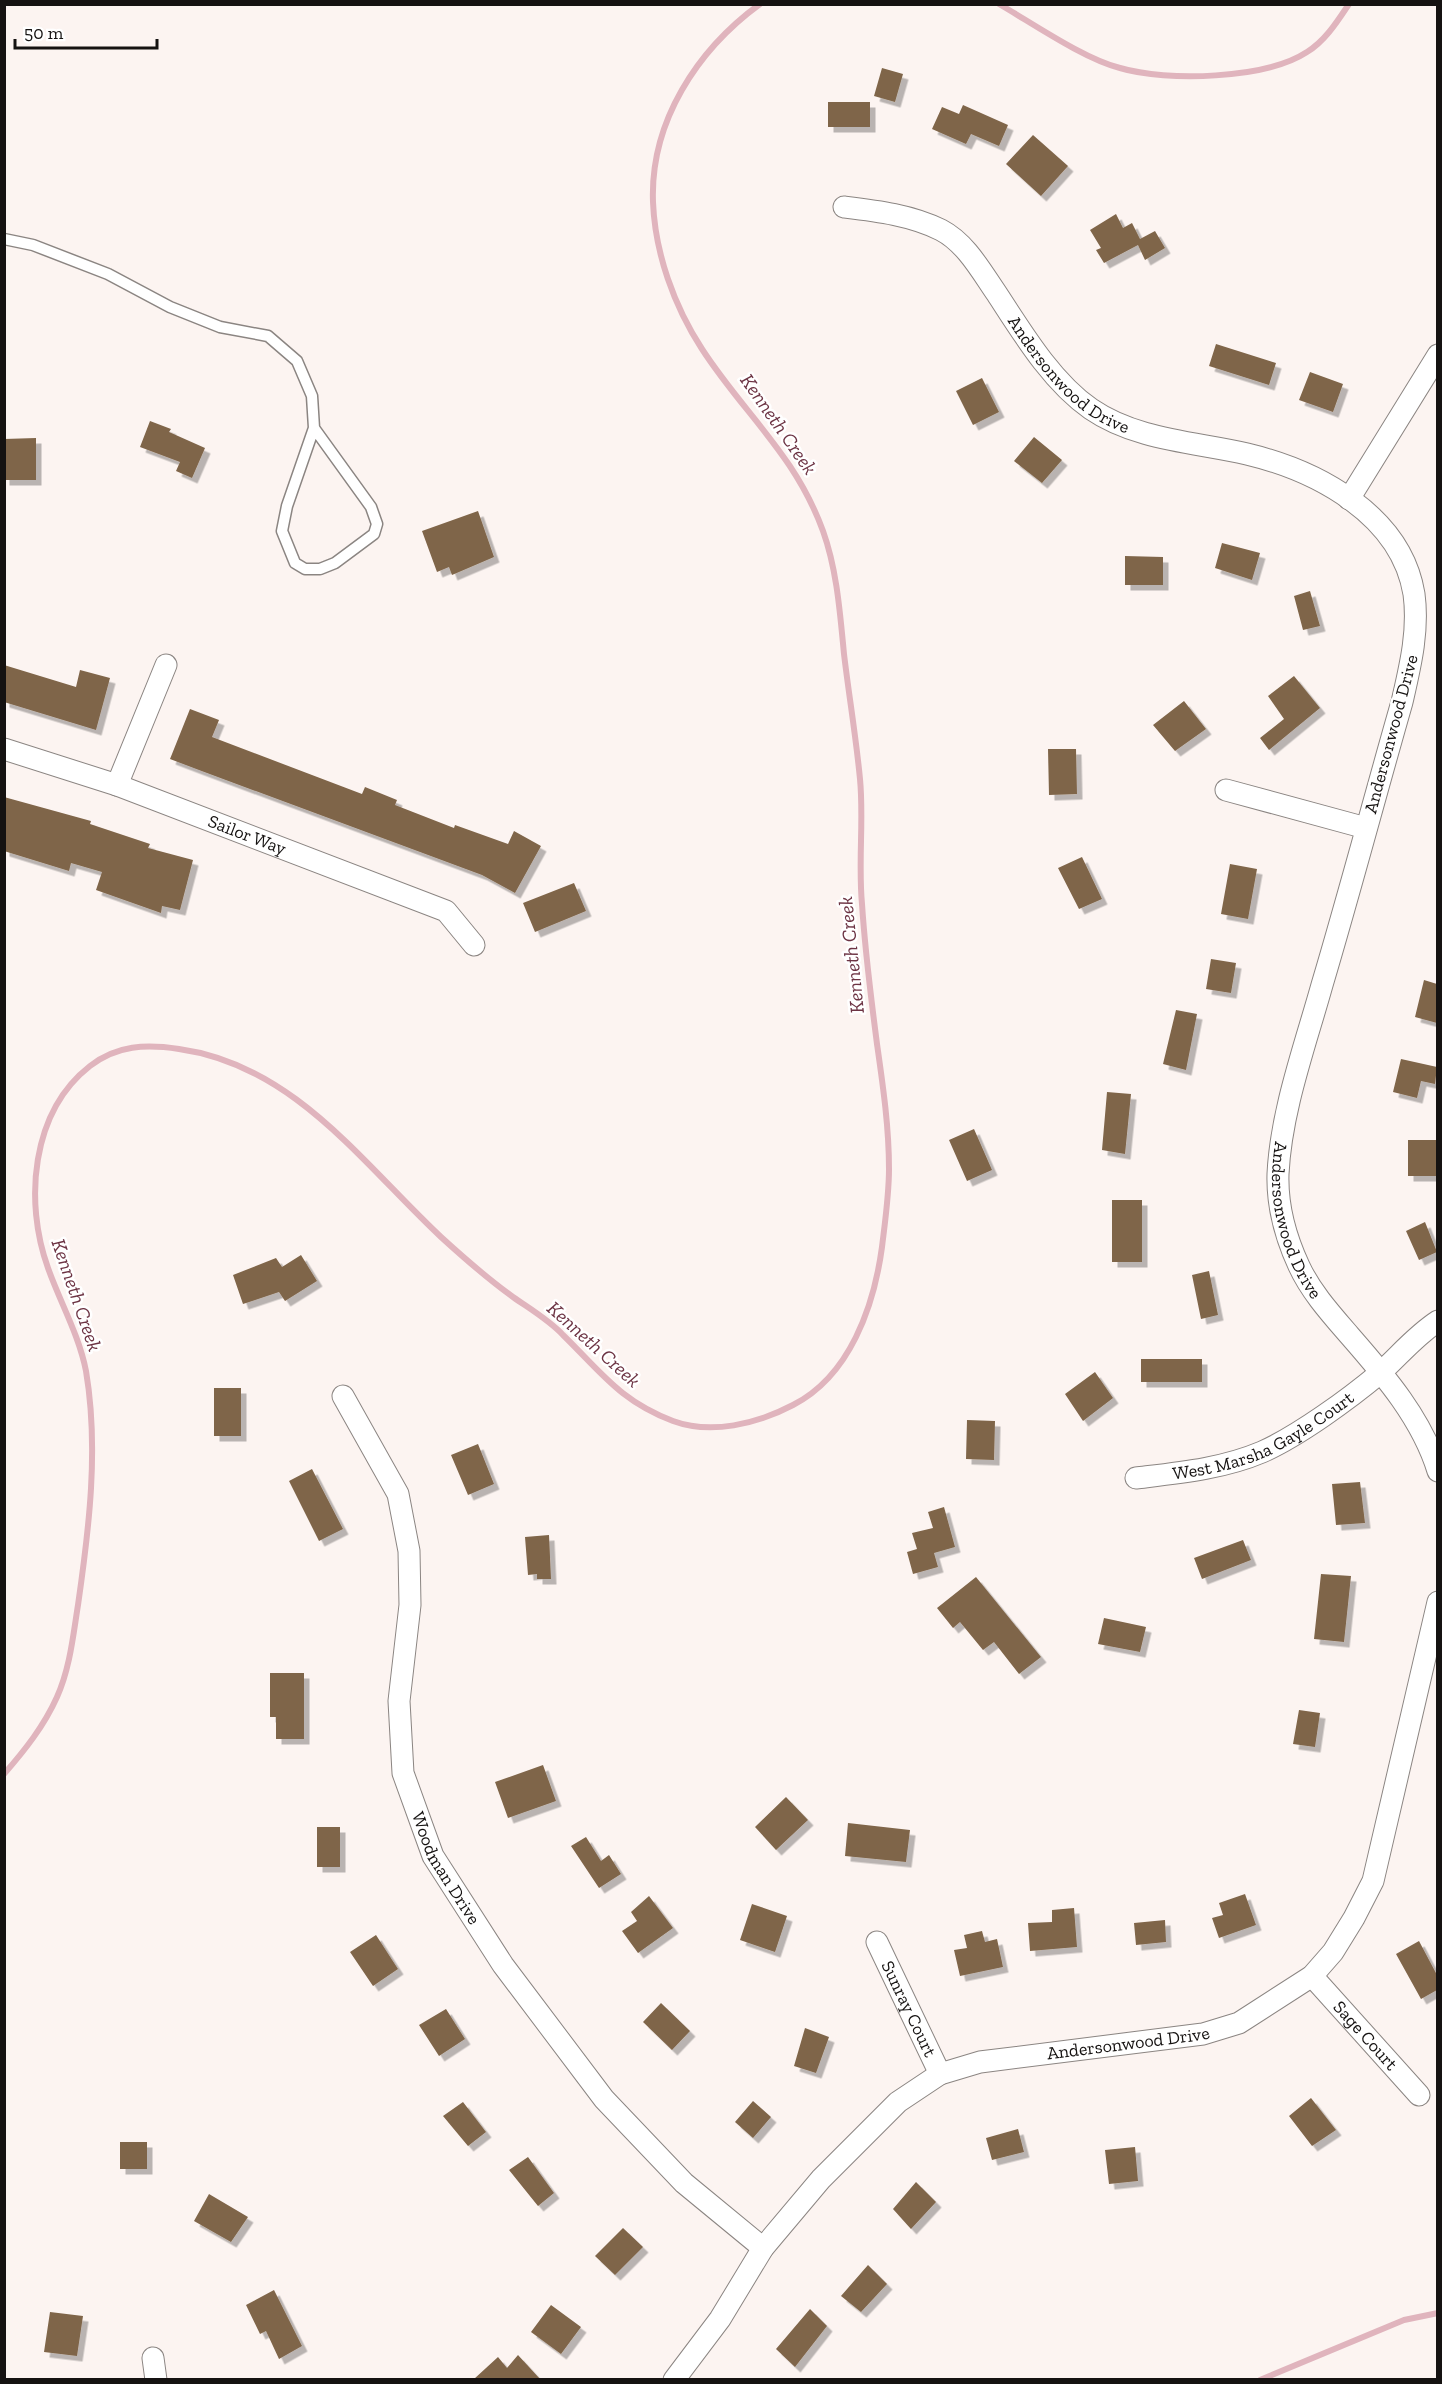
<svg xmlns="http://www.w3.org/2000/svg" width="1442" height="2384" font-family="'Zilla Slab',serif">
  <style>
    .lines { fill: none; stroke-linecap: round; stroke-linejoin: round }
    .stream { stroke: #e0b4bd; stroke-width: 6 }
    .building { fill: #7f6549; filter: url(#shadow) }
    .service-casing { stroke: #8b8582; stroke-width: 13 }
    .minor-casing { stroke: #8b8582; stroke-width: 23 }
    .service { stroke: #fff; stroke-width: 10 }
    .minor { stroke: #fff; stroke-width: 21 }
    .labels { text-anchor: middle; stroke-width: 5; stroke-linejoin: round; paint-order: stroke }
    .street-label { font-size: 18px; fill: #151211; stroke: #fff }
    .water-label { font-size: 20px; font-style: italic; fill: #6c3343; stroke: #fff }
  </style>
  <defs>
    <filter id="shadow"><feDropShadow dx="5.5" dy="5.5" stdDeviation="0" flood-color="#0004"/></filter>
  </defs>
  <rect width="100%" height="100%" fill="#fcf4f1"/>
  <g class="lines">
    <path class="stream" d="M999,4C1032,23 1084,59 1120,68C1167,82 1266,79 1307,52C1325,41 1337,22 1349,4
      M4,1774C25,1750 44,1726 57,1697C70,1668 73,1636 78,1605C89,1529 99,1448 86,1371C79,1335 60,1302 48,1268C24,1202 31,1112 90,1066C117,1045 146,1044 179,1049C294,1065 362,1163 441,1237C464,1258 488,1279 513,1297C530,1309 549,1320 563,1335C601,1372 620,1401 673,1421C711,1435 757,1424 793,1405C850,1376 874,1306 882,1247C885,1222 889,1195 889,1169C889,1127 883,1086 877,1044C871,998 865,951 862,904C858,862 864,820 860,779C856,737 849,696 844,654C840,613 837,570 823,531C795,454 744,414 702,349C674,306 655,253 653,202C650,122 697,50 760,4
      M1260,2380L1404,2320L1438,2313"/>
  </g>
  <path class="building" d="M882,68L903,74L895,102L874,96Z
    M828,102H870V127H828Z
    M963,105L1008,125L999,146L971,134L966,144L932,129L942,107L959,114Z
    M1033,135L1068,166L1041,196L1006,164Z
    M1116,214L1123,228L1132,223L1140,239L1155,231L1165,248L1145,260L1138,245L1104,263L1096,250L1101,248L1090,230Z
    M1216,344L1276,363L1269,385L1209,366Z
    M1310,372L1343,384L1333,412L1299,400Z
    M982,378L999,412L973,425L956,391Z
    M150,421L171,429L169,432L205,448L192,478L176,471L180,462L140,447Z
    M1034,437L1062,460L1042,483L1014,461Z
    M36,438V480H4V439Z
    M478,511L494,557L452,575L449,567L437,572L422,531Z
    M1222,543L1260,553L1252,580L1215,568Z
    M1125,556L1163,557V585H1125Z
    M1310,591L1320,626L1303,630L1294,596Z
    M4,665L76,687L80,670L110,678L96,730L4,702Z
    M1294,676L1320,708L1269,750L1260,738L1284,719L1268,696Z
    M1184,701L1206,729L1175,751L1153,725Z
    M190,709L219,720L212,737L362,794L365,787L397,800L395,805L454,828L455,825L508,844L514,831L541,846L515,893L482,875L199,770L170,759Z
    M1048,749H1076L1077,794L1049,795Z
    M4,797L91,821L90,824L150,844L148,848L193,860L180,910L162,906L161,913L96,890L102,872L71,863L69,871L4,851Z
    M1082,857L1102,899L1079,909L1058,868Z
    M1230,864L1257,869L1248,919L1221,914Z
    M574,883L586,911L535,932L523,903Z
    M1211,959L1236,963L1231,993L1206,989Z
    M1424,980L1437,984V1023L1415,1017Z
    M1176,1010L1197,1014L1186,1070L1163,1064Z
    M1401,1059L1437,1067L1435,1084L1421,1081L1417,1098L1393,1092Z
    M1107,1092L1131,1094L1125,1154L1102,1150Z
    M974,1129L992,1170L967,1181L949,1140Z
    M1408,1140H1437V1176H1408Z
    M1112,1200H1142V1262H1112Z
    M1425,1222L1437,1252L1419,1260L1406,1231Z
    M301,1255L317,1281L285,1301L279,1292L243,1304L233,1275L276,1258L282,1267Z
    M1209,1271L1218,1315L1201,1319L1192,1275Z
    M1141,1359H1202V1382H1141Z
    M1095,1372L1113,1398L1083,1421L1065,1394Z
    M214,1388H241V1436H214Z
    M967,1420L995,1421L994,1460L966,1459Z
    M478,1444L494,1484L468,1495L451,1455Z
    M312,1469L343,1529L319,1541L289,1481Z
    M1360,1482L1365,1523L1336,1525L1332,1484Z
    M944,1507L955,1547L934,1553L938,1567L913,1574L907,1552L917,1549L912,1533L933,1528L928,1512Z
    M549,1535L551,1579H537V1574L528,1575L525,1537Z
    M1243,1540L1251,1560L1202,1579L1194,1558Z
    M1321,1574L1351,1576L1344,1642L1314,1639Z
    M976,1577L1041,1657L1019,1674L994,1642L983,1650L960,1622L953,1628L937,1608Z
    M1104,1618L1146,1627L1140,1652L1098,1644Z
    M270,1673H304V1739H276V1717H270Z
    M1299,1710L1320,1713L1315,1747L1293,1744Z
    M543,1765L556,1801L508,1818L495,1782Z
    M786,1797L808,1820L776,1850L755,1827Z
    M848,1823L910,1830L906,1862L845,1856Z
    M317,1827H340V1867H317Z
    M586,1837L601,1861L609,1855L621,1874L599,1888L571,1846Z
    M1245,1894L1256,1925L1219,1938L1212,1918L1223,1915L1219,1903Z
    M649,1896L673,1928L638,1953L622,1931L637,1921L631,1912Z
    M752,1904L787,1916L775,1952L740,1940Z
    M1074,1908L1077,1947L1030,1951L1028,1923L1052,1922V1910Z
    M1165,1920L1166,1942L1136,1945L1134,1923Z
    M982,1931L985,1942L997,1939L1003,1967L960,1976L954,1950L967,1948L964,1935Z
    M376,1935L398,1969L373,1986L350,1952Z
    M1419,1941L1437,1975V1990L1421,1999L1396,1954Z
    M661,2003L690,2031L672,2050L643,2022Z
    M446,2009L465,2039L439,2056L419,2025Z
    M805,2028L829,2037L816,2073L794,2066Z
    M1311,2098L1336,2130L1312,2146L1289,2116Z
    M753,2101L771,2117L753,2138L735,2122Z
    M463,2102L486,2132L468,2146L443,2116Z
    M1018,2129L1024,2152L992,2160L986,2138Z
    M120,2142H147V2169H120Z
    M1135,2147L1138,2181L1109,2184L1105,2150Z
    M528,2157L554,2193L538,2206L509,2170Z
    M916,2182L936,2202L911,2229L893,2209Z
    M209,2194L248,2217L231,2242L194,2221Z
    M623,2228L643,2247L615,2275L595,2256Z
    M868,2265L887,2284L861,2312L841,2296Z
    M274,2290L302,2346L279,2359L266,2331L260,2334L246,2305Z
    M551,2305L581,2327L561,2354L531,2332Z
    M810,2309L827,2326L795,2367L776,2349Z
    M50,2312L83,2316L77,2356L44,2352Z
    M518,2355L540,2379H474L498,2357L507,2368Z"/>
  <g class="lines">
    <g class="service-casing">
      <path id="service" d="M4,239L33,245L108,274L170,307L220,327L268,336L297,361L312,396L314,428L287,506L282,531L295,563L305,569H320L335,563L374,534L377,524L371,507L314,428"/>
    </g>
    <g class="minor-casing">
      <g id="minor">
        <path id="s1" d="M844,207C877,211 911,215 941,230C966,243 981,271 997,294C1023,334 1052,382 1091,409C1136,440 1195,442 1247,454C1318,471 1401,515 1414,594C1419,631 1410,667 1402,702C1375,796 1350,891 1322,985C1305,1046 1281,1111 1278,1174C1277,1206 1286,1238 1299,1266C1311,1292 1331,1314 1350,1336C1385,1376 1422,1419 1438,1471"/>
        <path d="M1349,499L1438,355"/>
        <path id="s2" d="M4,749L117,785L446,911L474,945"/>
        <path d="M117,785L166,665"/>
        <path d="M1226,790L1366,828"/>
        <path id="s3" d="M343,1396L398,1494L409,1551L410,1605L399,1701L403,1773L433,1856L503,1965L604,2099L684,2183L763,2248"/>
        <path id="s4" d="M1136,1478C1178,1473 1222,1469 1262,1452C1298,1436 1349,1399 1380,1373C1400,1355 1415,1336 1438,1321"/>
        <path id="s5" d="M877,1942L940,2074"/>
        <path id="s6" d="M1312,1976L1419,2095"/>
        <path d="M153,2358L156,2380"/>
        <path id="s7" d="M674,2380L720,2319L763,2248L821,2179L898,2102L940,2074L980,2062L1203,2034L1239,2023L1312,1976L1333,1952L1354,1918L1373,1881L1438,1602"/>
      </g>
    </g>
    <use href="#service" class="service"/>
    <use href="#minor" class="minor"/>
  </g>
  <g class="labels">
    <g class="street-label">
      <text dy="6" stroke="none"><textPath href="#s1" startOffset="296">Andersonwood Drive</textPath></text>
      <text transform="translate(1391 734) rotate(-75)" y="6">Andersonwood Drive</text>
      <text dy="6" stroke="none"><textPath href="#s2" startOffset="258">Sailor Way</textPath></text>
      <text dy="6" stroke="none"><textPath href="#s1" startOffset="1377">Andersonwood Drive</textPath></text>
      <text dy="6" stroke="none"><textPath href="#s4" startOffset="136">West Marsha Gayle Court</textPath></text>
      <text dy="6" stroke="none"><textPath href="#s3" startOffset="498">Woodman Drive</textPath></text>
      <text dy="6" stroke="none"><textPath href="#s5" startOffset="74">Sunray Court</textPath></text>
      <text dy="6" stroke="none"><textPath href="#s6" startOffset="80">Sage Court</textPath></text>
      <text dy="6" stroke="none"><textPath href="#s7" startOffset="600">Andersonwood Drive</textPath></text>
    </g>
    <g class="water-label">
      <text transform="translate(779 424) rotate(55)" y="7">Kenneth Creek</text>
      <text transform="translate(851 955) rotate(-96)" y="7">Kenneth Creek</text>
      <text transform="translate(77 1295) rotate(71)" y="7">Kenneth Creek</text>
      <text transform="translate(594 1344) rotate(42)" y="7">Kenneth Creek</text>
    </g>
  </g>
  <rect width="1442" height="2384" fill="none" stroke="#151211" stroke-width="12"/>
  <path d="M15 39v9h142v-9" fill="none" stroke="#151211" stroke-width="3"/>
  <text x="24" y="39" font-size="18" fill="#151211" stroke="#ffffff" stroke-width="4.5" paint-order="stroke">50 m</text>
</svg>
